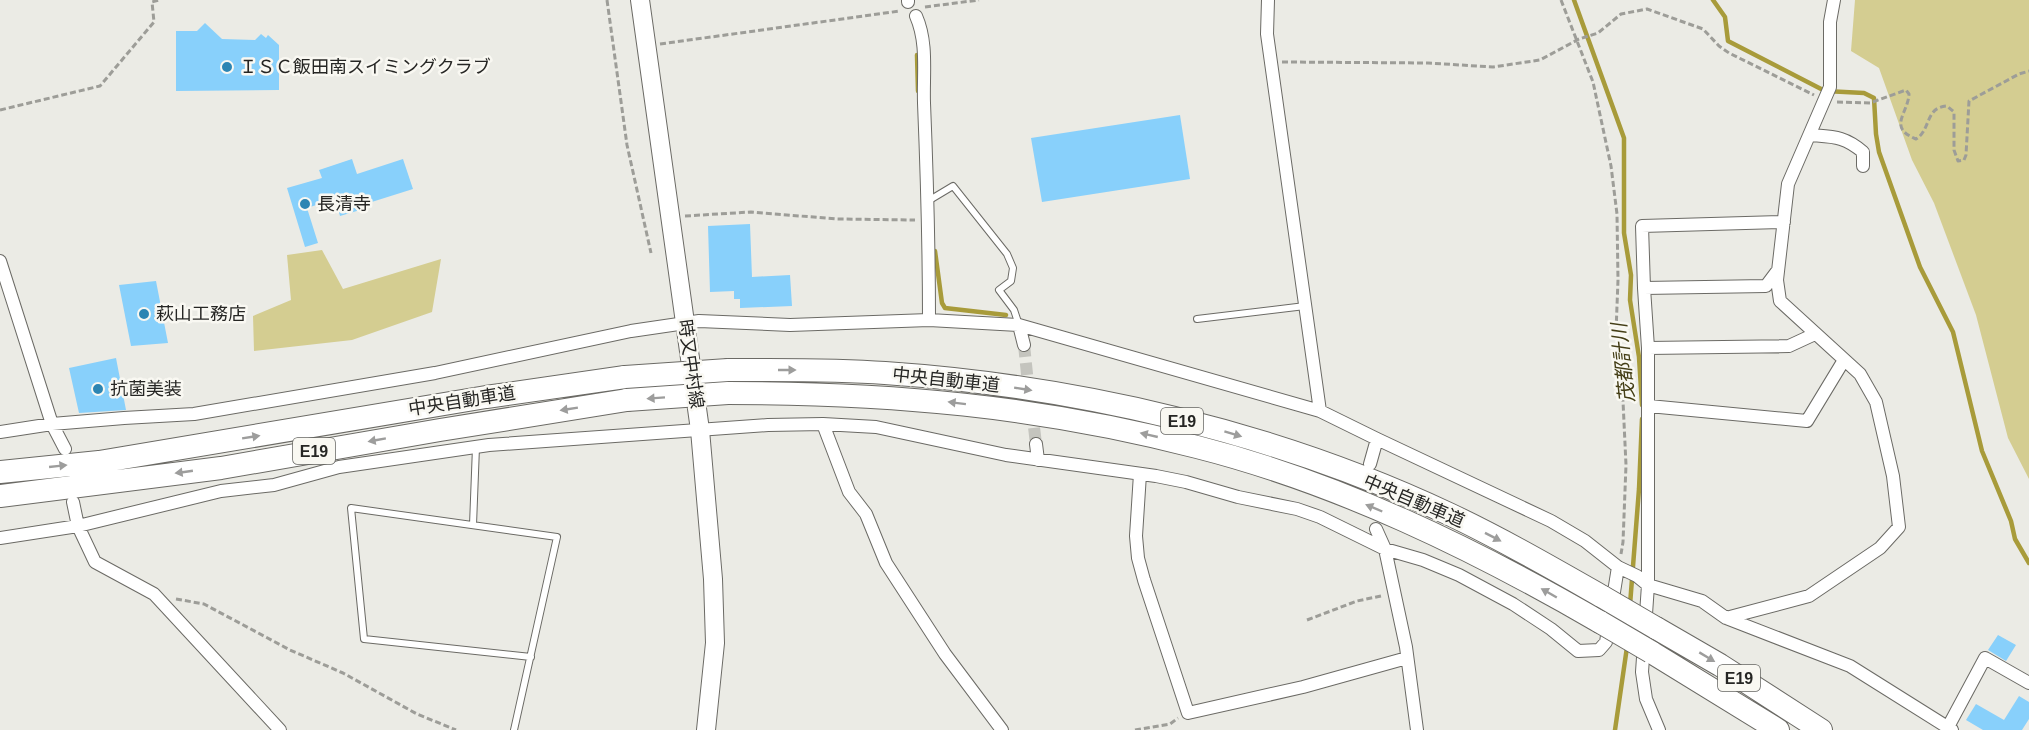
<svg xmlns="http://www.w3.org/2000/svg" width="2029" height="730" font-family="Helvetica,'Noto Sans JP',sans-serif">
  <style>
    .green { fill: #d4cd91 }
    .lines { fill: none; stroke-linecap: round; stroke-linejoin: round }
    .stream { stroke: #a89b3a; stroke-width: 4.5 }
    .building { fill: #88d0fb }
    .street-tunnel { stroke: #c4c4be; stroke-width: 12; stroke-dasharray: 12 6; stroke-linecap: butt }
    .lane-casing { stroke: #6b6a65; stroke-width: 8 }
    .street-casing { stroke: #6b6a65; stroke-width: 14 }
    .secondary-casing { stroke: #6b6a65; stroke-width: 20 }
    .highway-casing { stroke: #6b6a65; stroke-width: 24 }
    .path { stroke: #9d9d98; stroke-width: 3; stroke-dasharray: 6 3; stroke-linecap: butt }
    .lane { stroke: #fff; stroke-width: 6 }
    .street { stroke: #fff; stroke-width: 12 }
    .secondary { stroke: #fff; stroke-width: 18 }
    .highway { stroke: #fff; stroke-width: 22 }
    .highway-bridge-casing { stroke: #6b6a65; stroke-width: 24; stroke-linecap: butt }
    .highway-bridge { stroke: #fff; stroke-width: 22 }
    .oneway { fill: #9d9d9c }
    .poi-dot { fill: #2c85b3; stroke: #f9f8f2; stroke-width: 2 }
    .labels { text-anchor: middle; stroke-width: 5; stroke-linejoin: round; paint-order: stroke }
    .shield { fill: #f9f8f2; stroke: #656562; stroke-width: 1.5 }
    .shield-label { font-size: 16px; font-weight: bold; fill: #262624 }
    .poi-label { font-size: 18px; fill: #262624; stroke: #f9f8f2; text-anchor: start }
    .street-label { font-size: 18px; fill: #262624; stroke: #f9f8f2 }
    .water-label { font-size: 20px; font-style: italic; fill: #443e16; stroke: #f9f8f2 }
  </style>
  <rect width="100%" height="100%" fill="#ebebe5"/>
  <path class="green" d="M1855,0H2029V479L2008,438L1976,315L1934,203L1912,160L1879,68L1851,51Z
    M322,250L343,289L441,259L432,312L352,340L254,351L253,316L291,300L287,255Z"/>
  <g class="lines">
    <path class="stream" d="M1574,0L1624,138V233L1631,275L1630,300L1639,357L1642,405
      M1713,0L1725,17L1728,41L1825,91L1864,93L1874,98L1876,134L1879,152L1920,267L1953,332L1982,451L2011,521L2015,539L2029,563
      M917,55L918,91
      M935,251L942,303L945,308L1006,315
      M1630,605L1639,489L1642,419
      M1615,730L1627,647"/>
  </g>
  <path class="building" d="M205,23L222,39L255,40L261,34L266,38L268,35L279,45V90L176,91V31H197Z
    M1180,115L1190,179L1042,202L1031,138Z
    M352,159L357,174L403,159L413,189L359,206L360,210L340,216L335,199L307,208L318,243L305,247L287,188L322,178L319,170Z
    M750,224L752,277L790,275L792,306L740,308V299H734V291L710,292L708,226Z
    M156,281L168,343L131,346L119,285Z
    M116,358L126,410L79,413L69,368Z
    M1998,635L2016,645L2006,661L1988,650Z
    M2019,696L2029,702V719L2022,730H1983L1966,720L1976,704L2004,720Z"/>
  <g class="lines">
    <path class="street-tunnel" d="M1024,345L1029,393
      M1032,410L1036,444"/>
    <g class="lane-casing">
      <path id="lane" d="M928,201L953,186L1007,254L1013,268L1011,281L999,290L1014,310L1019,325
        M1197,319L1305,306
        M473,525L476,447
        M514,730L557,537L351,508L364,639L531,657"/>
    </g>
    <g class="street-casing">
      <path id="street" d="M908,0V2
        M1268,0L1267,34L1320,411
        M916,16C928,43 923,74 924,103C927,176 929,248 929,320
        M1810,135C1834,137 1844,136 1863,152V166
        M0,261L52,424L65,449
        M1644,288L1642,226L1784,222
        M1019,325L1024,345
        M1648,348L1789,346L1815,334
        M1649,406L1807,421L1844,360
        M823,424L849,492L866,514L886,563L945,654L1002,730
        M0,432L52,424L124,418L194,414L435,373L631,331L699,321L790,325L929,320L1019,325L1320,411L1377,439L1551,521L1585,541L1618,567L1637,576L1648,585L1702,601L1726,618L1850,666L1952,730
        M1036,444L1038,460
        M1370,464L1377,439
        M1140,474L1136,536L1138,558L1144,580L1188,713L1303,687L1407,658
        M73,502L78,526L95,562L154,594L280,730
        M1376,529L1385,549L1406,647L1417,730
        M0,538L78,526L221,491L274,485L339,467L489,445L768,425L823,424L876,427L1006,455L1156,476L1186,482L1238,497L1297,509L1320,517L1385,549L1423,560L1459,575L1513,604L1551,629L1578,651L1599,650L1606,642L1618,567
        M1726,618L1809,596L1880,548L1899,527L1893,476L1876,402L1860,374L1780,301L1777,280L1788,184L1830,87V22L1834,0
        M1948,727L1985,658L2029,683
        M1659,730L1646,699L1642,672L1648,585V348L1644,288L1766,286L1778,270"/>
    </g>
    <g class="secondary-casing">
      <path id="secondary" d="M640,0L700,430L713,579L715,643L706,730"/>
    </g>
    <g class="highway-casing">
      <path id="highway" d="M728,370C780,370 833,369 885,373C1076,386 1275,432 1449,514C1502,539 1552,568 1603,597
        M728,393C890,393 1039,406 1197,447C1339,483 1474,549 1600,622
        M0,472L99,462L486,397L625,377
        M0,496L221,468L440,430L627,400
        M1656,628L1720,665L1821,730
        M1651,652L1778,730"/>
    </g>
    <path class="path" d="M607,0L627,145L651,253
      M1561,0L1593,82L1611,166L1617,214L1618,280L1616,332L1625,373L1623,401L1626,465L1623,542L1621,554
      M925,7L979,0
      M660,44L900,11
      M1282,62L1428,63L1493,67L1540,60L1579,39L1598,33L1621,14L1647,9L1703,29L1719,46L1729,53L1814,95
      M1837,102L1870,103L1906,90L1909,94C1908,114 1887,127 1916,139C1931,130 1925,107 1947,106L1954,112V150L1958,161L1964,160L1966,155L1969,101L2019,74L2029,71
      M0,110L100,86L154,22L152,2L159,0
      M685,216L751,212L837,219L915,220
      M176,599L204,604L290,650L343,673L417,714L456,730
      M1307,620L1357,601L1381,596
      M1135,730L1170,724L1178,718"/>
    <use href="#lane" class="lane"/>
    <use href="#street" class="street"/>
    <use href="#secondary" class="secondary"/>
    <use href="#highway" class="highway"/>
    <g class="highway-bridge-casing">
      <path id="highway-bridge" d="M625,377L728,370
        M627,400L728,393
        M1603,597L1656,628
        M1600,622L1651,652"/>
    </g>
    <use href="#highway-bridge" class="highway-bridge"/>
  </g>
  <defs><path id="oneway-solid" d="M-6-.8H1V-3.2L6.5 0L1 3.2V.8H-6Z" transform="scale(1.5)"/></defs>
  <g class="oneway">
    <use href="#oneway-solid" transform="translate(787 370)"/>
    <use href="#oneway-solid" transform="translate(1023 389) rotate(9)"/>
    <use href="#oneway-solid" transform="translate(656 398) rotate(176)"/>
    <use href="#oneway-solid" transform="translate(957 403) rotate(-173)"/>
    <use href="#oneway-solid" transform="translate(569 409) rotate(171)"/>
    <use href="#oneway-solid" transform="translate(1233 434) rotate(17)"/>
    <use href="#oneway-solid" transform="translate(1149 435) rotate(-167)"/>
    <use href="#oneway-solid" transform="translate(251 437) rotate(-9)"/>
    <use href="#oneway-solid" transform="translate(377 440) rotate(170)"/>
    <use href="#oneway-solid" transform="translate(58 466) rotate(-6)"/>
    <use href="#oneway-solid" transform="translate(184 472) rotate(172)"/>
    <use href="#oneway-solid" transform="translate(1374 508) rotate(-157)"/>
    <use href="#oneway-solid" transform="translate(1493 537) rotate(27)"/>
    <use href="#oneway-solid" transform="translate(1549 593) rotate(-150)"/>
    <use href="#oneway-solid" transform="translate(1707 657) rotate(31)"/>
  </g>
  <g class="poi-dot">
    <circle cx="227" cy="67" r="6"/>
    <circle cx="305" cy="204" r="6"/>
    <circle cx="144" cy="314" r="6"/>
    <circle cx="98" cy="389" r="6"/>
  </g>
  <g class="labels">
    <g class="shield">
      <rect x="1161" y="408" width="42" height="26" rx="4.5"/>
      <rect x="293" y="438" width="42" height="26" rx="4.5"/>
      <rect x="1718" y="665" width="42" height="26" rx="4.5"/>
    </g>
    <g class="shield-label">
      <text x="1182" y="427">E19</text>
      <text x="314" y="457">E19</text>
      <text x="1739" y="684">E19</text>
    </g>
    <g class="poi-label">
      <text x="239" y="73">ＩＳＣ飯田南スイミングクラブ</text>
      <text x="317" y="210">長清寺</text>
      <text x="156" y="320">萩山工務店</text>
      <text x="110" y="395">抗菌美装</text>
    </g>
    <g class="street-label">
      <text transform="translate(691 364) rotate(82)" y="6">時又中村線</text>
      <text transform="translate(946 380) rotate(6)" y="6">中央自動車道</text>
      <text transform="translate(462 401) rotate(-9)" y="6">中央自動車道</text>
      <text transform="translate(1414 501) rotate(23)" y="6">中央自動車道</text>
    </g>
    <g class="water-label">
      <text transform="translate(1623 363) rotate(-96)" y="7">茂都計川</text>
    </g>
  </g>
</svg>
